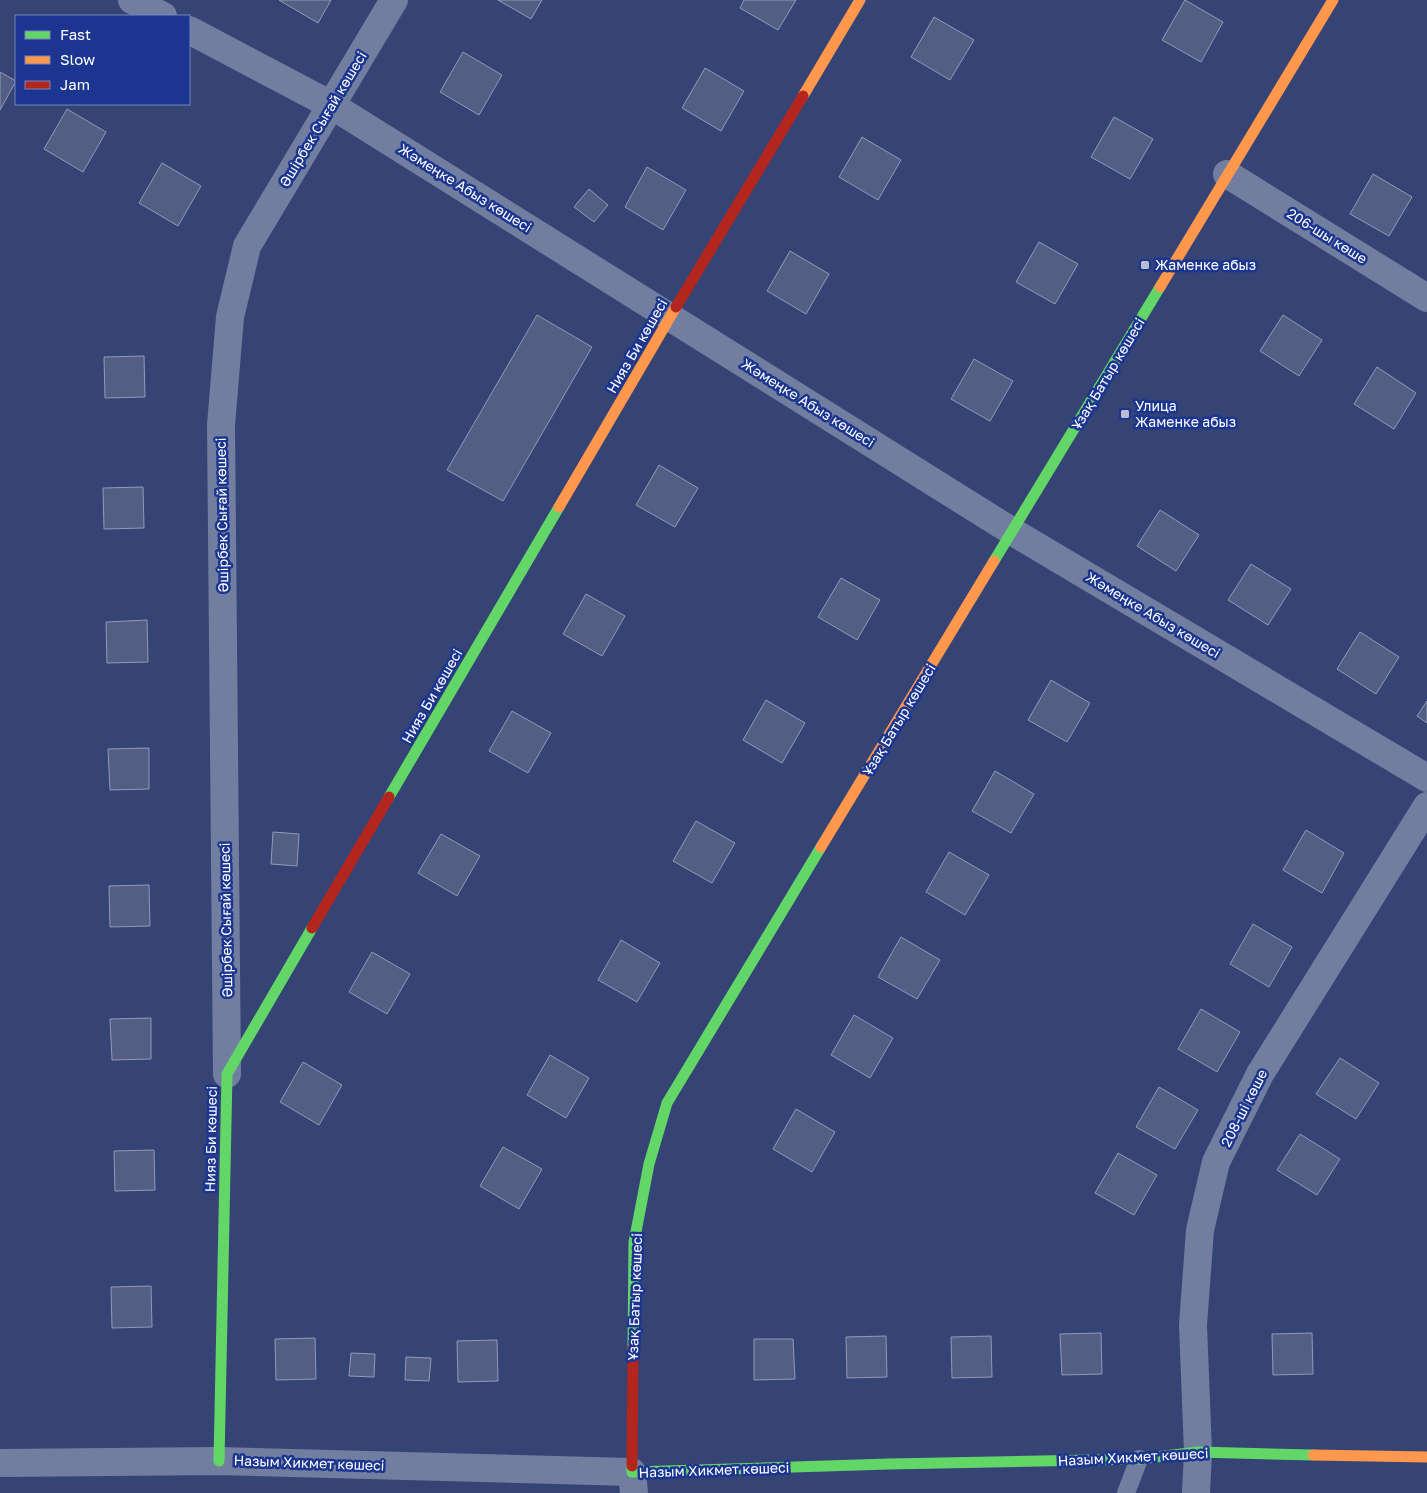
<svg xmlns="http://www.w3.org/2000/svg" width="1427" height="1493" font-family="'Golos Text',sans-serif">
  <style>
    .building { fill: #535e85; stroke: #929ab6 }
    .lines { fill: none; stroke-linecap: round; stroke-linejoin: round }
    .lane { stroke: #727ea0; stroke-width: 18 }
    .street { stroke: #727ea0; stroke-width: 28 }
    .fast { stroke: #63d668; stroke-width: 11 }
    .slow { stroke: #ff974d; stroke-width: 11 }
    .jam { stroke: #b3261e; stroke-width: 11 }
    .poi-dot { fill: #b9becf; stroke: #1b3590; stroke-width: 2 }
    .labels { text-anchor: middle; stroke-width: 5; stroke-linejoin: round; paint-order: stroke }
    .street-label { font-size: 14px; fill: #fff; stroke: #1b3590 }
    .poi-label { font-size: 14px; fill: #fff; stroke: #1b3590; text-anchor: start }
  </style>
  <rect width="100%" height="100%" fill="#364475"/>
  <g class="building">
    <polygon points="279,0 331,0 318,23"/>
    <polygon points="498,0 542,0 531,19"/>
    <polygon points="744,0 796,0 778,30 740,8"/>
    <polygon points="1185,0 1223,22 1201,62 1162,40"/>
    <polygon points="934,17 974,40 950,80 911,57"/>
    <polygon points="463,52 502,75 479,115 440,92"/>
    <polygon points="705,68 744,91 721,131 682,108"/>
    <polygon points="0,72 16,81 0,110"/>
    <polygon points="67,109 106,132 83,172 44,149"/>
    <polygon points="1114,117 1153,139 1130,179 1091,157"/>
    <polygon points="862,137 901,160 878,200 839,177"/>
    <polygon points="162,163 201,186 178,226 139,203"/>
    <polygon points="647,167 686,190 663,230 625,207"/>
    <polygon points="1373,174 1412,197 1389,236 1350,214"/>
    <polygon points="589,189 608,205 594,222 574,207"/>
    <polygon points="1039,242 1078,264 1055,304 1016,282"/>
    <polygon points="790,251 829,274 806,314 767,291"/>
    <polygon points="537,315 592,347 503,501 447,470"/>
    <polygon points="1283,315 1322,340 1299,376 1260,351"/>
    <polygon points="144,356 145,397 105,398 104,357"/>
    <polygon points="974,359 1013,381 990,421 951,399"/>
    <polygon points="1377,367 1416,393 1394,429 1354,404"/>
    <polygon points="659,465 698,488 675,527 636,505"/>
    <polygon points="143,487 144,528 104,529 103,488"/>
    <polygon points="1160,510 1199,535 1176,571 1137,546"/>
    <polygon points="1251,564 1291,589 1268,625 1228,600"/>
    <polygon points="841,578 880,600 857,640 818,617"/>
    <polygon points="586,594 625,616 602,656 563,634"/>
    <polygon points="147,620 148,662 107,663 106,622"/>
    <polygon points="1360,632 1399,657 1376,694 1337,669"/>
    <polygon points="1051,680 1090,703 1067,742 1028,720"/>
    <polygon points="766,700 805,723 782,763 743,740"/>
    <polygon points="1427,701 1427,723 1417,716"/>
    <polygon points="512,711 551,733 528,773 489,751"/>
    <polygon points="149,748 149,789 110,790 108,749"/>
    <polygon points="995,771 1034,794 1011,833 972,811"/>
    <polygon points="696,821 735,843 712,883 673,861"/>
    <polygon points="1306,830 1344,853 1322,893 1283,870"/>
    <polygon points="273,832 299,834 297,866 271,864"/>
    <polygon points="441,834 480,856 457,896 418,873"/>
    <polygon points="949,852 989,875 965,915 926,892"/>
    <polygon points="149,885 150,926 110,927 109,886"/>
    <polygon points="1253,924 1292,947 1269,987 1230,964"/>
    <polygon points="901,937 940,960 917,999 878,977"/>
    <polygon points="621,940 660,963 637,1002 598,980"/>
    <polygon points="372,952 410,974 387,1014 349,992"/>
    <polygon points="1201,1009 1240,1032 1217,1072 1178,1049"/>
    <polygon points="854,1015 893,1038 870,1078 831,1055"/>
    <polygon points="151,1018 151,1059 112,1060 110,1019"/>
    <polygon points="550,1055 589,1078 566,1118 527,1095"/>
    <polygon points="1340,1058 1379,1083 1356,1119 1316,1094"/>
    <polygon points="303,1062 342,1085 319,1125 280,1102"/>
    <polygon points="1159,1087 1198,1110 1175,1149 1136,1127"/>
    <polygon points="796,1109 835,1132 812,1172 773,1149"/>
    <polygon points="1300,1134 1340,1159 1317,1195 1277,1170"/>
    <polygon points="503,1147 542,1169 519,1209 480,1186"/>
    <polygon points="154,1150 155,1190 115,1191 114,1151"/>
    <polygon points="1118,1153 1157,1175 1134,1215 1095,1193"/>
    <polygon points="151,1286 152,1327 112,1328 111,1287"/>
    <polygon points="1101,1333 1102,1374 1062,1375 1060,1334"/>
    <polygon points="1312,1333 1313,1374 1273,1375 1272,1334"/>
    <polygon points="886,1336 887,1377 847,1378 846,1337"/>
    <polygon points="991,1336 992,1377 952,1378 951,1337"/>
    <polygon points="315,1338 316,1379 276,1380 275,1339"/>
    <polygon points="754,1339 793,1339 795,1379 754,1380"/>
    <polygon points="497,1340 498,1381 458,1382 457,1341"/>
    <polygon points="351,1353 375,1354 374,1377 349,1376"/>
    <polygon points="406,1357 431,1358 429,1381 405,1380"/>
  </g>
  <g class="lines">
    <polyline class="lane" points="1126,1493 1139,1459"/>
    <g class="street">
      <polyline points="132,0 163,16"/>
      <polyline points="189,30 331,105 1013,532 1427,778"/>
      <polyline points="1227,174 1427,298"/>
      <polyline points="227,1074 221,425 230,317 247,246 394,0"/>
      <polyline points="0,1463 219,1461 632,1472 634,1493"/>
      <polyline points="1196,1493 1198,1452 1193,1325 1200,1230 1216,1162 1260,1074 1427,806"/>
    </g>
    <g class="fast">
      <polyline points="994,561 1160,287"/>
      <polyline points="389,797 559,507"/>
      <polyline points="633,1348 634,1242 649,1164 667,1103 821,847"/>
      <polyline points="219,1461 227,1074 312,928"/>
      <polyline points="632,1466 632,1472 889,1464 1139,1459 1198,1452 1313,1455"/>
    </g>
    <g class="slow">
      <polyline points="803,96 860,0"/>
      <polyline points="1160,287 1333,0"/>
      <polyline points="559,507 676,307"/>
      <polyline points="821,847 994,561"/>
      <polyline points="1313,1455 1427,1457"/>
    </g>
    <g class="jam">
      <polyline points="676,307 803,96"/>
      <polyline points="312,928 389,797"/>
      <polyline points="632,1466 633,1348"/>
    </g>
  </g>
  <g class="poi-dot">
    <rect x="1140" y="260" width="10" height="10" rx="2.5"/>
    <rect x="1120" y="409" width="10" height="10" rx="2.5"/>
  </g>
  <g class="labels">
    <g class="street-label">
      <text transform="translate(323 119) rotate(-59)" y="5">Әшірбек Сығай көшесі</text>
      <text transform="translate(465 188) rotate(32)" y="5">Жәмеңке Абыз көшесі</text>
      <text transform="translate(1327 236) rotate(32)" y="5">206-шы көше</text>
      <text transform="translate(637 346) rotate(-60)" y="5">Нияз Би көшесі</text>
      <text transform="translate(1108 374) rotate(-59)" y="5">Ұзақ Батыр көшесі</text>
      <text transform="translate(808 403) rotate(32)" y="5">Жәмеңке Абыз көшесі</text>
      <text transform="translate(222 515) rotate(-91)" y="5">Әшірбек Сығай көшесі</text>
      <text transform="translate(1153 615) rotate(31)" y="5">Жәмеңке Абыз көшесі</text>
      <text transform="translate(432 696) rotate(-60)" y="5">Нияз Би көшесі</text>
      <text transform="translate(899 720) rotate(-59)" y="5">Ұзақ Батыр көшесі</text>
      <text transform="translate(226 920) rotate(-91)" y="5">Әшірбек Сығай көшесі</text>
      <text transform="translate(1244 1108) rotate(-63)" y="5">208-ші көше</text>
      <text transform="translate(211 1139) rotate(-89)" y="5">Нияз Би көшесі</text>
      <text transform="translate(635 1297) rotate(-88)" y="5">Ұзақ Батыр көшесі</text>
      <text transform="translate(1133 1457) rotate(-3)" y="5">Назым Хикмет көшесі</text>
      <text transform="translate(309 1463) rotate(2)" y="5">Назым Хикмет көшесі</text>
      <text transform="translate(714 1470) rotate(-2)" y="5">Назым Хикмет көшесі</text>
    </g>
    <g class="poi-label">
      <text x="1155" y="270">Жаменке абыз</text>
      <text x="1135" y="411">Улица<tspan x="1135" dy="16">Жаменке абыз</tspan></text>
    </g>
  </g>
  <rect x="15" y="15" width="175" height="90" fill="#1b3590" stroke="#7686bc"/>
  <rect x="25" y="31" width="25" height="8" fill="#63d668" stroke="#7686bc"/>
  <text x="60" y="40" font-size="15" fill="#ffffff">Fast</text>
  <rect x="25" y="56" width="25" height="8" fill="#ff974d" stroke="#7686bc"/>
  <text x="60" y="65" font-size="15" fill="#ffffff">Slow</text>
  <rect x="25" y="81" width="25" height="8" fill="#b3261e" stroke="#7686bc"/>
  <text x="60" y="90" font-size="15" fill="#ffffff">Jam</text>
</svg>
